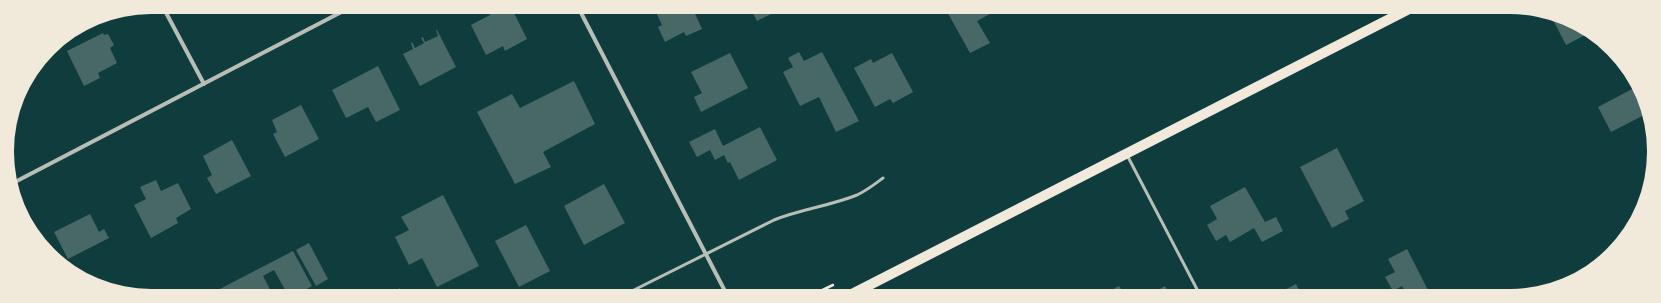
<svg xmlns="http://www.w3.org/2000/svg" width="1661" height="303" font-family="'Fira Sans Condensed',sans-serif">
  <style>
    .building { fill: #486865 }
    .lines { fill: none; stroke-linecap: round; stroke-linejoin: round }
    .path { stroke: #f1e9da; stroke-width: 2.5 }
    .service { stroke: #b8beb3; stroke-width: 3 }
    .minor { stroke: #b8beb3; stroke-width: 4 }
    .primary { stroke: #f1e9da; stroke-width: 10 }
  </style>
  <rect width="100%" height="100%" fill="#0f3d3e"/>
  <g class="building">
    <polygon points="489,7 511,7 527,39 505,51 503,46 486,55 471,25 490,15 487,9"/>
    <polygon points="659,7 692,7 702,29 686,36 684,32 665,42 658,27 662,25 655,10"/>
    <polygon points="750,8 783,8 757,21"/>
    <polygon points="945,8 1001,8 977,21 990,43 970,53"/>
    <polygon points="1551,16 1582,26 1589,33 1566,45"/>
    <polygon points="436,30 437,30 456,67 420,86 403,54 413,49 411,43 412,42 415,48 424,43 421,38 423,37 425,42 438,36"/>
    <polygon points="103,33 104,35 108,34 114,45 110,48 117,63 98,73 100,78 84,86 67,51"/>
    <polygon points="799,52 804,61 822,52 859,121 836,132 819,97 800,106 783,72 793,67 788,58"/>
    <polygon points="730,53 748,88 701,112 694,97 702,93 691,72"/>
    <polygon points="892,53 913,92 893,103 890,99 875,107 854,68 871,59 873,63"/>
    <polygon points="378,66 400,110 376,122 368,107 346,118 332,90"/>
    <polygon points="574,81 595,124 543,152 551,167 515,184 477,112 512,94 520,108"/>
    <polygon points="1636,87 1648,113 1611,132 1598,107"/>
    <polygon points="301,105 319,139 285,157 273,134 277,132 272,120"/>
    <polygon points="760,127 777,160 739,180 730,162 728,163 724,155 715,160 710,150 697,157 689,142 715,129 723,146"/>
    <polygon points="232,140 251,176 216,194 207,178 212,175 203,156"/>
    <polygon points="1337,148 1364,201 1345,211 1349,219 1332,228 1300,167"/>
    <polygon points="156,180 161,191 178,183 191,209 176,218 178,223 151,238 134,205 146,199 140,187"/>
    <polygon points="604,184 625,223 584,245 564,206"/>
    <polygon points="1245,187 1265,222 1276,217 1283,231 1262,242 1254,228 1230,242 1226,235 1216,241 1207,225 1217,219 1210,206"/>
    <polygon points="443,195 479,266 437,287 422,258 409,265 395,237 409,230 401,217"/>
    <polygon points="90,214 99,232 104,229 109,238 68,259 54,232"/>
    <polygon points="526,225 550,271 519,287 495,241"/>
    <polygon points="309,243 328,279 316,286 296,250"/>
    <polygon points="1407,249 1428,290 1419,294 1420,296 1407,296 1402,286 1393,291 1385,277 1395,272 1388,259"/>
    <polygon points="293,251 312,286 296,295 288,295 274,270 263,276 273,295 213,295 212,293"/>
    <polygon points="1296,284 1302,296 1273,296"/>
    <polygon points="1119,286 1125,295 1102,295"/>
    <polygon points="1165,286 1170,295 1148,295"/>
    <polygon points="400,288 404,295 387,295"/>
  </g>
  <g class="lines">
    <polyline class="path" points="812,295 833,285"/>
    <g class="service">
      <polyline points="1127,155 1200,295"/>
      <path d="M624 295 774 220C801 209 830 206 857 195 866 191 875 184 883 178"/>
    </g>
    <g class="minor">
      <polyline points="163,7 204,84"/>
      <polyline points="578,7 727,295"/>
      <polyline points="13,183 351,7"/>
    </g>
    <polyline class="primary" points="850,295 1411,8"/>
  </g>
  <path d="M0 0H1661V303H0ZM151 14H1510A137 137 0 0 1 1647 151V152A137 137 0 0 1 1510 289H151A137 137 0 0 1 14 152V151A137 137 0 0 1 151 14Z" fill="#f1e9da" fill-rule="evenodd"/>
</svg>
